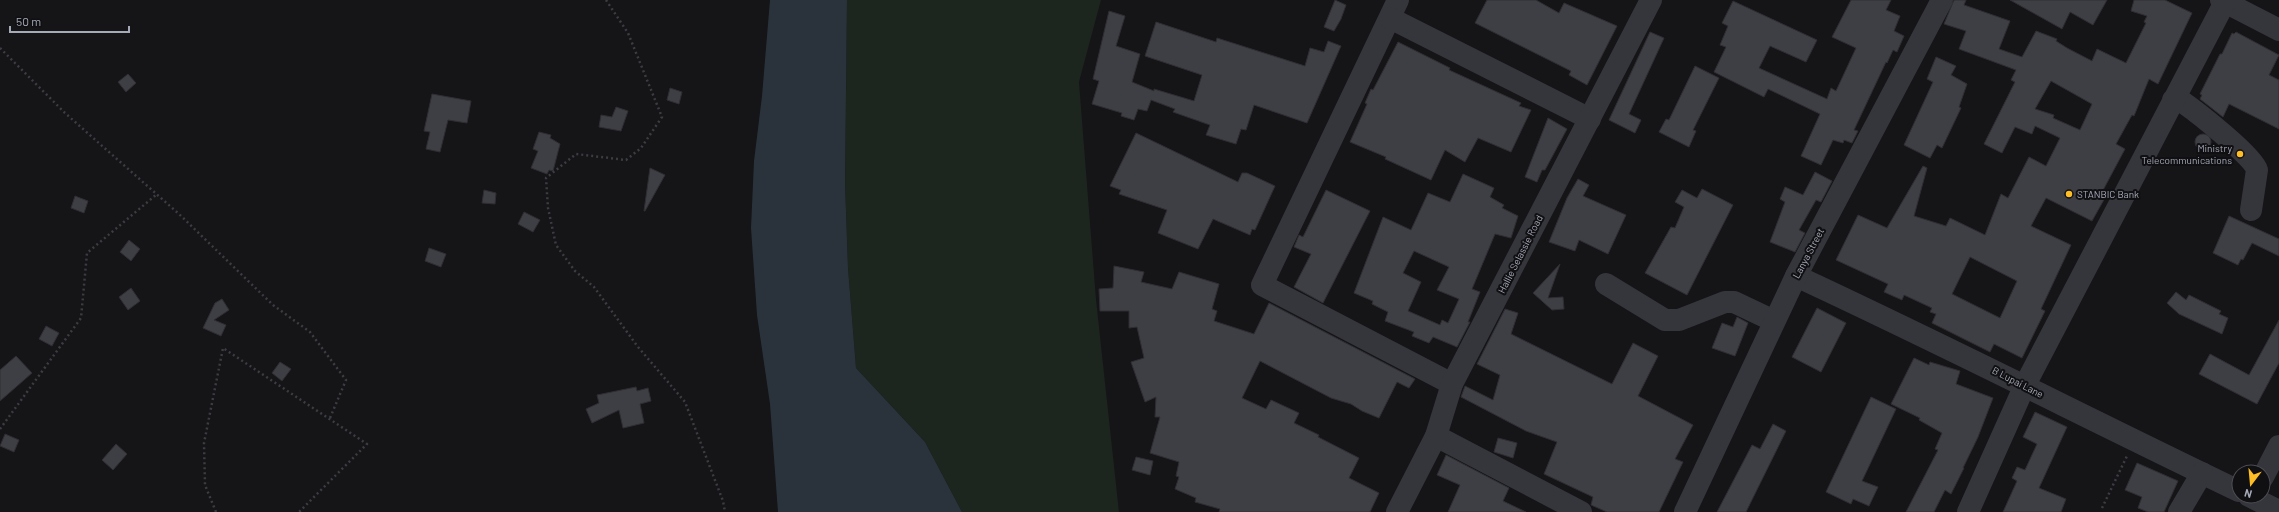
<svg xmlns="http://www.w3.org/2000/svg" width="2279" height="512" font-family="Barlow,sans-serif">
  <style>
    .green { fill: #1c251e }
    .water { fill: #2a333b }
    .building { fill: #3e3f44; stroke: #2f2e33; fill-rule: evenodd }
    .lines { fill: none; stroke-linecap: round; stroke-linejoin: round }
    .path { stroke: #3b3d43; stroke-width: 2.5; stroke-dasharray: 2 3; stroke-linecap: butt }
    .minor { stroke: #35363c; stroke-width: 22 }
    .poi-dot { fill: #febe25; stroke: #100f12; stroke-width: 1.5 }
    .labels { text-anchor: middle; stroke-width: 4; stroke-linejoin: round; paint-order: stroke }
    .poi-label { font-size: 10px; fill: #a5aab8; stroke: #100f12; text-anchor: end }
    .street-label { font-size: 10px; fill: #a5aab8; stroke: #100f12 }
  </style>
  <rect width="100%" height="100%" fill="#151417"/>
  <polygon class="green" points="847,0 1101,0 1079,82 1096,299 1119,512 962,512 925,442 856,368 848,268 845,183"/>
  <polygon class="water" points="770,0 847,0 845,183 848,268 856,368 925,442 962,512 778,512 770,404 757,315 751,228 754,161 762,96"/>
  <g class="building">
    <polygon points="1335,0 1346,5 1341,19 1334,31 1324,27"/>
    <polygon points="1487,0 1536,0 1559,13 1564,3 1617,26 1587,85 1569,75 1571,71 1475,23"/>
    <polygon points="1851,0 1891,0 1886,10 1900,16 1894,31 1904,36 1897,52 1893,50 1887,63 1886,62 1854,130 1858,131 1852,143 1844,140 1843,143 1833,140 1821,165 1801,156 1820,114 1768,89 1764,97 1714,72 1726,47 1720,45 1728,26 1722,23 1733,1 1817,40 1806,62 1770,46 1759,68 1827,99 1831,88 1836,91 1856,48 1832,37"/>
    <path d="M1954 0H1966L1964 5 2010 21 1999 49 2022 57 2036 31 2057 39 2056 41 2067 48 2092 61 2097 49 2126 63 2146 23 2144 22 2147 16 2131 11 2134 0H2165L2192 13 2158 84 2149 79 2134 116 2132 115 2116 144 2125 149 2101 194 2106 196 2092 221 2046 198 2031 226 2071 245 2041 309 2045 311 2022 358 1994 344 1990 352 1932 323 1936 314 1930 312 1932 308 1904 295 1902 300 1884 292 1888 284 1836 260 1858 215 1887 228 1923 166 1927 168 1914 216 1946 226 1950 218 1985 235 2001 194 2008 198 2029 157 2046 166 2060 138 2035 126 2032 134 2015 127 2002 153 1984 144 2015 82 2011 80 2016 70 1959 49 1966 31 1944 24ZM2051 81 2092 104 2080 130 2053 118 2054 115 2035 109ZM1970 257 2017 281 2000 318 1952 294Z"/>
    <polygon points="2010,0 2107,0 2093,25 2070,12 2062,29"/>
    <polygon points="1109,11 1125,16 1116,46 1140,54 1132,82 1154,91 1154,89 1194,101 1202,75 1145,56 1156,22 1216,42 1217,38 1305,66 1310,48 1324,52 1328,41 1341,46 1307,123 1254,105 1246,130 1241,129 1236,144 1206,135 1210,125 1173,112 1175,109 1151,100 1147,111 1138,109 1134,120 1121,116 1122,113 1092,104 1099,81 1093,79"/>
    <polygon points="1650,32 1664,38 1629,114 1641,120 1635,133 1609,120"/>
    <polygon points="2236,32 2279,55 2269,75 2279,80 2279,129 2229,104 2223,117 2200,99 2202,95 2200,94 2220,54 2222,54 2232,33 2234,34"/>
    <polygon points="1398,42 1450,68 1449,70 1521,103 1519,106 1531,110 1511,152 1478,138 1465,162 1445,150 1431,180 1385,159 1386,157 1350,142 1367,104 1365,103 1371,89 1373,90"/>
    <polygon points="1936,57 1956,66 1951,75 1967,84 1959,107 1961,108 1942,148 1937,145 1930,158 1904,145 1933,82 1927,79"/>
    <polygon points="1695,66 1719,78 1693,130 1696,131 1689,147 1659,132 1666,119 1669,120"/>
    <polygon points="128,74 136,83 126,92 118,82"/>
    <polygon points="670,88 682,92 679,104 667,100"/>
    <polygon points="432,94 471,101 467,123 448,120 440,152 426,149 430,132 424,131"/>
    <polygon points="616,107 628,111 621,131 599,127 601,115 612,117"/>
    <polygon points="1548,118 1567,129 1545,170 1542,170 1537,182 1525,177"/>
    <polygon points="539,132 551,135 550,138 560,144 553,171 549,170 547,174 531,168 538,151 533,149"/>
    <polygon points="1136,133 1238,182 1242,173 1247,173 1275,186 1255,230 1252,229 1250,235 1213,219 1198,249 1158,233 1167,210 1119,194 1121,190 1110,186"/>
    <circle cx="2203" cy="142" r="8"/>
    <polygon points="650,168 665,175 645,211 644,211"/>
    <polygon points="1815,172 1832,181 1821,202 1816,200 1799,230 1805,233 1795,252 1770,242 1785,202 1780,199 1785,187 1803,195"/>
    <path d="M1463 174 1494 188 1490 197 1504 205 1502 208 1518 216 1511 238 1495 234 1472 289 1480 292 1468 322H1470L1457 347 1433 337 1429 343 1412 336 1414 332 1385 321 1388 312 1372 304 1373 301 1354 293 1383 217 1411 230 1428 193 1450 202ZM1414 251 1449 267 1437 290 1459 299 1448 323 1442 320 1440 325 1408 311 1421 282 1403 273Z"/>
    <polygon points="1578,179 1589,185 1583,196 1626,215 1608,254 1579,240 1575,251 1549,242 1567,198"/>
    <polygon points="1702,189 1733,205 1687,295 1645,273 1671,227 1675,228 1684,207 1675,202 1682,190 1697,198"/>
    <polygon points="484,190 496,193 495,204 482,203"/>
    <polygon points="1326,190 1370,211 1323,303 1294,287 1311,254 1294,247 1299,235 1303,237"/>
    <polygon points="75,196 88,201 84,213 71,208"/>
    <polygon points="524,212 540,220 533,232 518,224"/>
    <polygon points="2229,216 2279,239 2279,256 2252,243 2243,260 2241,259 2238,265 2213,253"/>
    <polygon points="129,240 140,249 131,261 120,252"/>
    <polygon points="429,248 446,254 441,267 425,261"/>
    <polygon points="1560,264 1548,298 1563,297 1564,309 1552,310 1533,293"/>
    <polygon points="1114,266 1144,272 1141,282 1172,289 1179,272 1219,284 1212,309 1217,311 1214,321 1254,334 1269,303 1415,379 1409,388 1397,382 1379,418 1362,411 1351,404 1331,398 1260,361 1242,398 1266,409 1271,400 1299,413 1294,423 1319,435 1318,437 1359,458 1349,478 1379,493 1370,512 1219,512 1220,509 1195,502 1196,498 1175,489 1179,477 1176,476 1179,462 1150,453 1160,417 1155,417 1156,397 1145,402 1131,362 1144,358 1137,327 1129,328 1129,311 1100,311 1099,289 1113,288"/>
    <polygon points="131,288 140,301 128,310 119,297"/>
    <polygon points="2176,292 2186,300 2189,295 2221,311 2219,314 2228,318 2222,334 2179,314 2167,303"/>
    <polygon points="222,299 229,310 214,320 226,325 221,336 203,328 215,303"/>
    <polygon points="1817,308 1846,323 1821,372 1792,357"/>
    <polygon points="1505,309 1518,313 1511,334 1612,384 1633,343 1658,356 1638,396 1693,425 1675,459 1683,462 1659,512 1607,512 1591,505 1593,497 1544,474 1557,442 1526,431 1461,397 1465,386 1493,400 1500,375 1477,364"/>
    <polygon points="1737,317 1748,323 1735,356 1712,348 1722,323 1733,327"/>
    <polygon points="2279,320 2279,363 2257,404 2199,374 2210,354 2249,375"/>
    <polygon points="46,326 59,333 52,346 39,339"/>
    <polygon points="16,356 32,373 0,401 0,370"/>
    <polygon points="1914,358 1929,365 1930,362 1960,371 1956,384 1993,398 1978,437 1963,468 1964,468 1951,494 1945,490 1934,512 1906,512 1938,450 1935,449 1942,433 1919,420 1920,418 1891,404"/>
    <polygon points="280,362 291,369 282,381 272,373"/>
    <polygon points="636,387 637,391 648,388 651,401 640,404 644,423 623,428 619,410 592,423 586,409 599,403 597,395"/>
    <polygon points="1871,397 1896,409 1862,481 1878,487 1869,506 1853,499 1851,504 1826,492"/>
    <polygon points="2035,412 2067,427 2039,488 2066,499 2061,512 2003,512 2017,481 2012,478 2017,467 2025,470 2037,444 2023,437"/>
    <polygon points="1773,424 1786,431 1746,512 1717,512 1752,445 1760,449"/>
    <polygon points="5,434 19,440 14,452 0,446"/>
    <polygon points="1498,438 1517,443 1513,458 1494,452"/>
    <polygon points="116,444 127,454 113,470 102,460"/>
    <polygon points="1446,455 1509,488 1503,501 1526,512 1448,512 1460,485 1437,475"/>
    <polygon points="1136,457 1153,461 1150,475 1132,470"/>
    <polygon points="2137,463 2178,481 2164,512 2148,512 2138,508 2142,497 2125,490"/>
  </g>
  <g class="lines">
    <g class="path">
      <polyline points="606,0 628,33 662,117 641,148 626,160 576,154 546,178 548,208 556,245 575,271 594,287 638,347 685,402 723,501 725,512"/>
      <polyline points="0,48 65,113 179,214 273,305 310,332 346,380 330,418"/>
      <polyline points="0,429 81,318 87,253 157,194"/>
      <polyline points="2102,508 2127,456"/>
      <polyline points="216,512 205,485 204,443 223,348 367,444 299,512"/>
    </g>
    <g class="minor">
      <polyline points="1398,0 1262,285 1452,384"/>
      <polyline points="2221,0 2279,30"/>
      <polyline points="1390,18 1590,119"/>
      <path d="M2173 100C2176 101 2181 101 2184 103 2198 113 2254 157 2257 170L2251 210"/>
      <path d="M1796 276C1945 345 2091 420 2239 491"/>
      <polyline points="1606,284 1665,320 1679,320 1725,302 1734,302 1774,321"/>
      <polyline points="1436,436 1581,512"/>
      <polyline points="2263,477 2279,446"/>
      <polyline points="2249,496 2279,511"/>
      <polyline points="1397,512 1436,436 1452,384 1651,0"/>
      <polyline points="1685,512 1796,276 1942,0"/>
      <polyline points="1968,512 2025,385 2226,0"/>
      <polyline points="2179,512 2202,473"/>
    </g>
  </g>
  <g class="poi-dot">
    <circle cx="2240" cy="154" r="4"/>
    <circle cx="2069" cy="194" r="4"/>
  </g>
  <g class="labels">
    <g class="poi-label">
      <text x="2232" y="152">Ministry<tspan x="2232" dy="12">Telecommunications</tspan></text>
      <text x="2077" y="198" text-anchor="start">STANBIC Bank</text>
    </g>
    <g class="street-label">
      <text transform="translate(1808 253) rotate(-62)" y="4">Lanya Street</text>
      <text transform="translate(1520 254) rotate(-63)" y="4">Hallie Selassie Road</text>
      <text transform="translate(2018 382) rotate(27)" y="4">B Lupai Lane</text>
    </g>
  </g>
  <g transform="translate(2251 484) rotate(196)"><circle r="19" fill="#100f12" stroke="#4c4d54"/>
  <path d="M0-3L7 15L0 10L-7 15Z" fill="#febe25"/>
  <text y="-6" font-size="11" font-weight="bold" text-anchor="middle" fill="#a5aab8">N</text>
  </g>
  <path d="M10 26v6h119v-6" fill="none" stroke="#a5aab8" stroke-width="2"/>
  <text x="16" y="26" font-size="12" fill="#a5aab8" stroke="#100f12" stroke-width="3" paint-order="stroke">50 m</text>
</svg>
